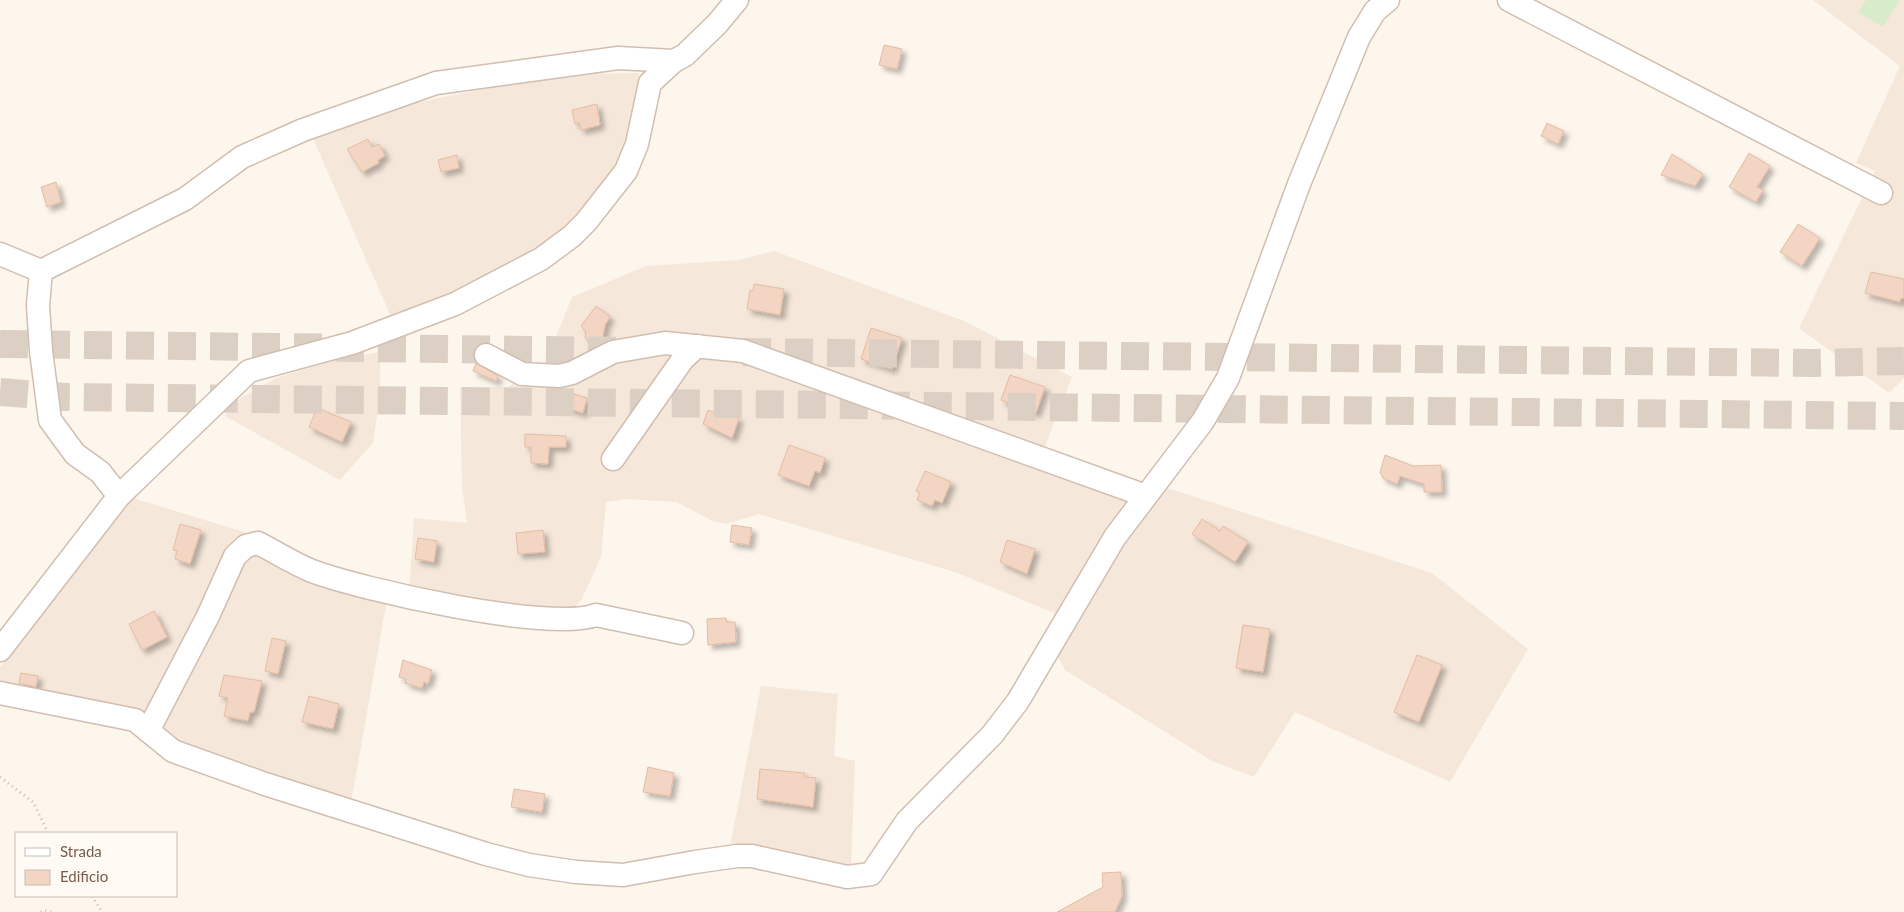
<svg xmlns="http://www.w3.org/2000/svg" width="1904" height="912" font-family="Lato,sans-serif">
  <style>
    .residential { fill: #f5e8da }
    .green { fill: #d8ecc9 }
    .building { fill: #f3d5c3; stroke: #e6bba3; filter: url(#shadow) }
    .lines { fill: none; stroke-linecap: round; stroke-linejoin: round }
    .highway-tunnel { stroke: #dcd0c4; stroke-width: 28; stroke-dasharray: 28 14; stroke-linecap: butt }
    .minor-casing { stroke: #d1beb0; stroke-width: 25 }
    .path { stroke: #d9b8a5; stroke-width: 3; stroke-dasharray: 1 4; stroke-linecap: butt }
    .minor { stroke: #fff; stroke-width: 22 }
  </style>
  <defs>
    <filter id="shadow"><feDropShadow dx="4.5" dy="4.5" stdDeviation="2.5" flood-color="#0004"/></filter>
  </defs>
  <rect width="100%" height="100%" fill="#fdf6ec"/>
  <g class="residential">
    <polygon points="1813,0 1904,0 1904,378 1889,393 1799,328 1875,171 1856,163 1900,66"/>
    <polygon points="639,73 642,98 623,164 568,233 396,328 311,134 419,102 557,74"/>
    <polygon points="774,251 964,321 1072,377 1039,461 1129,498 1059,615 955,572 759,514 726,524 713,521 676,502 626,499 606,502 601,557 582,599 572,611 508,605 409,592 414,518 467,523 462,487 460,387 508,387 546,362 572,297 646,266 739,260"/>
    <polygon points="380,352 380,396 373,443 340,480 225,416 232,403 276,378 339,359"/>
    <polygon points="1158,485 1432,573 1528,649 1450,782 1295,712 1254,777 1212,761 1065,670 1057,655"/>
    <polygon points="123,495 254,535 333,570 389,588 351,803 0,681 0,668"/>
    <polygon points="761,686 838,694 834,756 855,761 851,866 730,847"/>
  </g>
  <polygon class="green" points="1866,0 1900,0 1883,27 1858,12"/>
  <g class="building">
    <polygon points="884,45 902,49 897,69 879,65"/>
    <polygon points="597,104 600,125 581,130 579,122 575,124 572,110"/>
    <polygon points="1547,123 1564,131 1558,144 1541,136"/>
    <polygon points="368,139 372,147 379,144 385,156 378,160 379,163 362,172 347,149"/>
    <polygon points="1749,153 1770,166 1757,187 1763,190 1756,202 1729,187"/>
    <polygon points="1672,154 1703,174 1695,186 1661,175"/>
    <polygon points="457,155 459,168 441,172 438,160"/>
    <polygon points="56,182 61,202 47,207 41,187"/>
    <polygon points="1798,224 1820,238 1802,266 1780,252"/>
    <polygon points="1871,272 1904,279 1904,298 1901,298 1900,302 1865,293"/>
    <polygon points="754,284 784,289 780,315 747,309 750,290 753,291"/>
    <polygon points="596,306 610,317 605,325 602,342 591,346 585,337 586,332 581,326"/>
    <polygon points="871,328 902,338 892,369 861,359"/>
    <polygon points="476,363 498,376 496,381 473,371"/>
    <polygon points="1010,375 1045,387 1036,413 1001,400"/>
    <polygon points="567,392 587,398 583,413 563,407"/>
    <polygon points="317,408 351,422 342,442 309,427"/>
    <polygon points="708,410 722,416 724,412 739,418 732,438 703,424"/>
    <polygon points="525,434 566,436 566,447 549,447 548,464 531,463 531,447 525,447"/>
    <polygon points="789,445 825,458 820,473 815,471 809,486 778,475"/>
    <polygon points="1385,455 1413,466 1441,465 1442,492 1424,492 1424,484 1400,476 1397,484 1383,478 1380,472"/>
    <polygon points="925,471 951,482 942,503 935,500 932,506 917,500 920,493 916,491"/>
    <polygon points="1202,519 1220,531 1223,526 1248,542 1235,562 1192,534"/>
    <polygon points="180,524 201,530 190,564 175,559 177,551 173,550"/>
    <polygon points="732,525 752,528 749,545 730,542"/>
    <polygon points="543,530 545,552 518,554 516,533"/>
    <polygon points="418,538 437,541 434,562 415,559"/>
    <polygon points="1007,540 1035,549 1027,574 1000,562"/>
    <polygon points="154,611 167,637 142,650 129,624"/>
    <polygon points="726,618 727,622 735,622 736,642 708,645 707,619"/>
    <polygon points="1243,625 1270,629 1263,672 1236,668"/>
    <polygon points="272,638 286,641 278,674 265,671"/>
    <polygon points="1417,655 1442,665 1419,722 1394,712"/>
    <polygon points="403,660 432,670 428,684 424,682 422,688 405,683 406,679 399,677"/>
    <polygon points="21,673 38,676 36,687 19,683"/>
    <polygon points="224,675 262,681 254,712 250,712 248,721 224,716 228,698 219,696"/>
    <polygon points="309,696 339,704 333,729 302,722"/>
    <polygon points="648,767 674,773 670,796 643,792"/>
    <polygon points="760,769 805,773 804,777 816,778 813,807 757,799"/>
    <polygon points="514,789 545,794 542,812 511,807"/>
    <polygon points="1121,872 1122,896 1115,912 1057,912 1103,887 1102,873"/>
  </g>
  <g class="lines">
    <g class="highway-tunnel">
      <polyline points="0,344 628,351"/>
      <polyline points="743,352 1813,363 1904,361"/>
      <polyline points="0,392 66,397 1904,416"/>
    </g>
    <g class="minor-casing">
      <g id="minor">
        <polyline points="1509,0 1881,193"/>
        <polyline points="0,254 41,271"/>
        <polyline points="486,355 522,374 559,376 572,373 613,352 665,343 743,351 1146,496"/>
        <polyline points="613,459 683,359 697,346"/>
        <polyline points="119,496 100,472 75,454 50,420 41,351 38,305 41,271 185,199 242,157 303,130 436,83 618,58 674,61 685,55 717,24 737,0"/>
        <polyline points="0,650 119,496 249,371 352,343 455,304 541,259 572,236 586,222 626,171 637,144 650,83 674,61"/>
        <polyline points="0,693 135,720 173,751 265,784 486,854 529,865 576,872 623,875 695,862 737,856 752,856 847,877 871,874 907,821 992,735 1018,701 1115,537 1203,421 1228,378 1299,184 1359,37 1375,11 1388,0"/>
        <path d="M148 731 208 616 235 556 246 546 258 543C276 552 294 564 312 571 363 590 549 632 596 615L682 633"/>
      </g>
    </g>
    <g class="path">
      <polyline points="0,777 33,802 48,833"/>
      <polyline points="92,896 102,912"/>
      <polyline points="41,912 44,910 51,912"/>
    </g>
    <use href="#minor" class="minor"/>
  </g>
  <rect x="15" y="832" width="162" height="65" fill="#fffaf3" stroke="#cabbb1"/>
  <rect x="25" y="848" width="25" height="8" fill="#ffffff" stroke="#cabbb1"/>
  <text x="60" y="857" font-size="15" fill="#7a5c4d">Strada</text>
  <rect x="25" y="870" width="25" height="15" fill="#f3d5c3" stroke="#cabbb1"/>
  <text x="60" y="882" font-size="15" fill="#7a5c4d">Edificio</text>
</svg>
